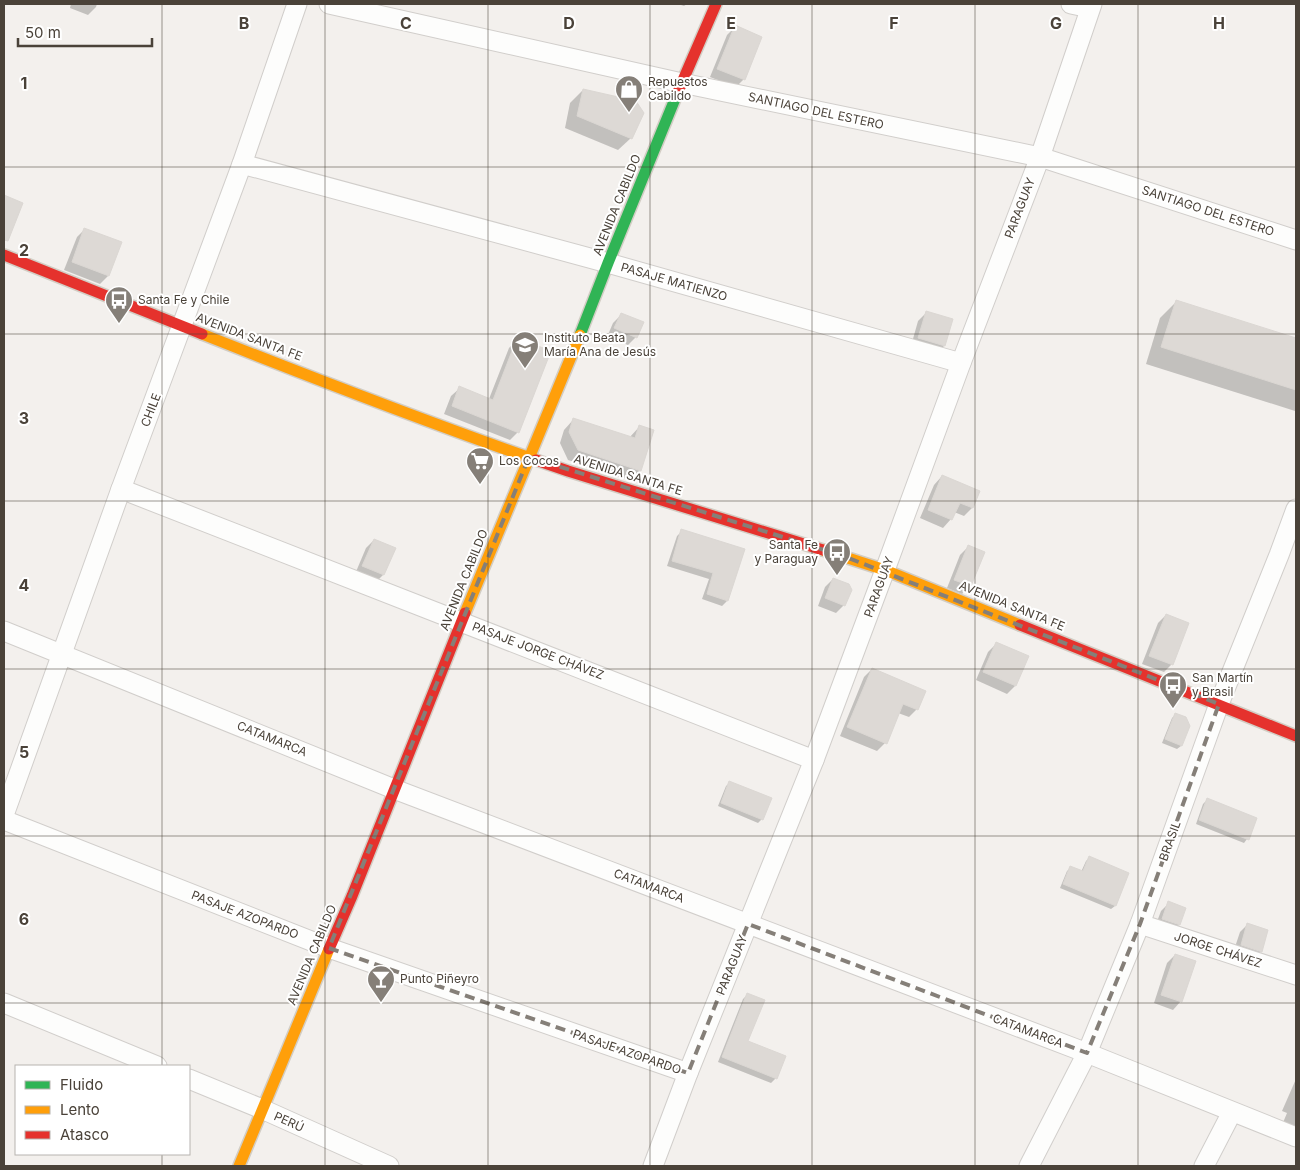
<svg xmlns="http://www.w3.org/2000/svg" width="1300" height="1170" font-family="Inter,sans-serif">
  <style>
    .shadow { fill: #0003 }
    .building { fill: #ddd9d5; stroke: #dbd7d3 }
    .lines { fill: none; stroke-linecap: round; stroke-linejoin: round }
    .street-casing { stroke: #d1cecb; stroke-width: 21 }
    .fast-casing { stroke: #d2cdc4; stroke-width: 14 }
    .slow-casing { stroke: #d2cdc4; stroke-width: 14 }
    .jam-casing { stroke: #d2cdc4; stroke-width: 14 }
    .street { stroke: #fdfdfc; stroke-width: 19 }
    .fast { stroke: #30b455; stroke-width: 11 }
    .slow { stroke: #ff9f0a; stroke-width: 11 }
    .jam { stroke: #e5322d; stroke-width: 11 }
    .marked { fill: none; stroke: #857f78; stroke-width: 4; stroke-dasharray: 10 6; stroke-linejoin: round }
    .grid { fill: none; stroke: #4a4239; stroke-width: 1; stroke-opacity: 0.55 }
    .labels { text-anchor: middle; stroke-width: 4; stroke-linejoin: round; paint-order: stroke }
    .poi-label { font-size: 12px; fill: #4a4239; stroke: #fff; text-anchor: start }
    .street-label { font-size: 12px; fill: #4a4239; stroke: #fff }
    .grid-label { font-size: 16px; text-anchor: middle; font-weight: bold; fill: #4a4239; stroke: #fff; stroke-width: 4; stroke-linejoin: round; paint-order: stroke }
  </style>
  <rect width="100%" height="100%" fill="#f3f0ed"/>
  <g class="shadow">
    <polygon points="71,4 97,4 96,7 88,15 70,8"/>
    <polygon points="678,4 687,4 684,6"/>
    <polygon points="735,27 744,79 736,87 710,77 727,35"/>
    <polygon points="583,90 631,138 618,150 565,128 570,103"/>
    <polygon points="85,229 108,276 100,284 64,270 77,237"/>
    <polygon points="1176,302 1296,339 1296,410 1295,411 1146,364 1160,318"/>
    <polygon points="926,313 951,320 944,346 936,354 911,346 918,321"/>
    <polygon points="621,315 636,337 628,345 607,337 613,323"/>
    <polygon points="517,339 518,432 510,440 444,414 451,396 460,388 489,399 509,348"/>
    <polygon points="573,420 629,438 640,426 653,431 640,471 630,480 568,460 560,443 564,430"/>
    <polygon points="942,476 978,491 972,508 964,516 954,512 951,519 943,528 920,518 934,485"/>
    <polygon points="682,531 744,550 727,601 722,606 702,599 709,579 667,566 677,536"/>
    <polygon points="374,540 395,549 383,575 375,583 355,574 366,548"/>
    <polygon points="968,547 983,553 970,586 962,594 947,588 960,555"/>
    <polygon points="833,579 844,605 836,613 818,606 825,587"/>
    <polygon points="1166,615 1172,664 1164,672 1142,664 1158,623"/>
    <polygon points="996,644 1015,686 1007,694 976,680 988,652"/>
    <polygon points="872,669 917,709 909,717 898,713 885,743 877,751 840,736 864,677"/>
    <polygon points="1176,714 1189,726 1181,746 1177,749 1162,743 1172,718"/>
    <polygon points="730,783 762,819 758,823 718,806 726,786"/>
    <polygon points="1207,800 1247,839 1244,843 1196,824 1203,804"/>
    <polygon points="1089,858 1128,874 1115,906 1111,909 1060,888 1067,871 1071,868 1081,872 1086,861"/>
    <polygon points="1169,903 1179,925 1171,933 1155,927 1161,911"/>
    <polygon points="1248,924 1261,951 1252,959 1233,953 1240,932"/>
    <polygon points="1175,955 1181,1001 1173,1010 1154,1003 1167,963"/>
    <polygon points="748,994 746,1042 776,1078 771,1083 718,1062 743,999"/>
    <polygon points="1296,1079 1296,1127 1293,1130 1282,1125 1287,1113 1282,1111"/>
  </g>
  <g class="building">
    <polygon points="735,25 762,37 745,80 717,69"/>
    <polygon points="583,89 636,101 644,113 632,139 577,116"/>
    <polygon points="4,195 23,203 8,241 4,240"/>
    <polygon points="84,228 122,242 109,276 72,262"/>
    <polygon points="1176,300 1296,338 1296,390 1161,347"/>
    <polygon points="926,311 953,319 945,346 918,338"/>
    <polygon points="621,313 644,322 637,338 614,328"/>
    <polygon points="517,338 551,351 519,433 452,406 459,386 493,400"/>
    <polygon points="573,418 635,438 639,425 654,430 641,471 578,450 569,432"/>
    <polygon points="942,475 980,491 973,508 960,503 952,520 928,510"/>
    <polygon points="681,529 745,549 728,601 707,594 713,573 672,561"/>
    <polygon points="374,539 396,548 384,575 362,566"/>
    <polygon points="968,545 985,552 971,586 954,580"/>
    <polygon points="833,578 849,584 852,590 845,606 825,598"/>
    <polygon points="1166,614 1189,623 1173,665 1149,656"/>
    <polygon points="996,642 1029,656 1016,686 983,672"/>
    <polygon points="872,668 926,691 918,710 903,704 887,744 847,727"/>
    <polygon points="1175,713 1186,717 1190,726 1182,746 1165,739"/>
    <polygon points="729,781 772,798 763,820 721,803"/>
    <polygon points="1207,798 1257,818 1249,840 1199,820"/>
    <polygon points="1089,856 1129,873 1116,906 1063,884 1070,866 1083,871"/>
    <polygon points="1168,901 1186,908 1180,925 1162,919"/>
    <polygon points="1247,923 1268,930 1262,952 1241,945"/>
    <polygon points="1175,954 1196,961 1182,1002 1161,995"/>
    <polygon points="747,993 765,1000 748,1041 786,1056 777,1079 722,1057"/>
  </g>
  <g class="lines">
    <g class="street-casing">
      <g id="street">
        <polyline points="329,4 682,83 1040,157 1296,240"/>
        <polyline points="1071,4 1090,8"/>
        <polyline points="242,164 608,263 961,363"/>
        <polyline points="121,489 814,760"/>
        <polyline points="4,631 394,789 1087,1053 1296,1137"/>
        <polyline points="4,815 121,489 242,164 297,4"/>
        <polyline points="4,820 329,948 688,1073"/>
        <polyline points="1140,924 1296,975"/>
        <polyline points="4,1003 157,1066"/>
        <polyline points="189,1079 262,1109 389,1166"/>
        <polyline points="653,1166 688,1073 814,760 885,570 961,363 1040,157 1092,4"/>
        <polyline points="1029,1166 1087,1053 1140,924 1219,704 1279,555 1296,509"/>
        <polyline points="1204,1166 1232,1112"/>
      </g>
    </g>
    <g class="fast-casing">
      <polyline id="fast" points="580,335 608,263 677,94"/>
    </g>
    <g class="slow-casing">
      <g id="slow">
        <path d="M202 334C313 378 424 421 536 460"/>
        <polyline points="823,550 885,570 1020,625"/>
        <polyline points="465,613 580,335"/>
        <polyline points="239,1166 329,949"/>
      </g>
    </g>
    <g class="jam-casing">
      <g id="jam">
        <polyline points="677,94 716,4"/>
        <polyline points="4,255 202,334"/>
        <polyline points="536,460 568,471 823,550"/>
        <polyline points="1020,625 1296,736"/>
        <polyline points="329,949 352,896 465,613"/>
      </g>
    </g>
    <use href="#street" class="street"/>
    <use href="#fast" class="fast"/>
    <use href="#slow" class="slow"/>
    <use href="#jam" class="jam"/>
  </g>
  <path class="marked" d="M529 457 846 557 1219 704 1140 924 1087 1053 748 924 688 1073 329 948Z"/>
  <path class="grid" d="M162 4V1066M325 4V1166M488 4V1166M650 4V1166M812 4V1166M975 4V1166M1138 4V1166M4 167H1296M4 334H1296M4 501H1296M4 669H1296M4 836H1296M4 1003H1296M162 1154V1166"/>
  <defs>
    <g id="shop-pin" transform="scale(1.4375)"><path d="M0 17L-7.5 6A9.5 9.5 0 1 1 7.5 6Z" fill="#857f78" stroke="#fff"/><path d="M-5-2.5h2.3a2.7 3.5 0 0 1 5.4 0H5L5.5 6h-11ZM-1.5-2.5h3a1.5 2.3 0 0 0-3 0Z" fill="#fff"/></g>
    <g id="bus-pin" transform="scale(1.4375)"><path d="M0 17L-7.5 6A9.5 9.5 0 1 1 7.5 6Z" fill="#857f78" stroke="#fff"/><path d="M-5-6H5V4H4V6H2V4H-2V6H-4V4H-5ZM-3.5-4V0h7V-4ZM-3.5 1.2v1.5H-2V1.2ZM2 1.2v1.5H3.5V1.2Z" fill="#fff"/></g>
    <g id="school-pin" transform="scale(1.4375)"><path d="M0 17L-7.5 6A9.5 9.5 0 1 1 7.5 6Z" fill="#857f78" stroke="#fff"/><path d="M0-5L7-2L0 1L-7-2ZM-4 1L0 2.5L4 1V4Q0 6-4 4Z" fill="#fff"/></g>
    <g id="supermarket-pin" transform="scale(1.4375)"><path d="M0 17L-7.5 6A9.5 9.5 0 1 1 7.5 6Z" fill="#857f78" stroke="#fff"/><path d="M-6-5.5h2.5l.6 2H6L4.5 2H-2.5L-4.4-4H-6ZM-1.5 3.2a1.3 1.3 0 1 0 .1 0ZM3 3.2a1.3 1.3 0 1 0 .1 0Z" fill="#fff"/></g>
    <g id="bar-pin" transform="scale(1.4375)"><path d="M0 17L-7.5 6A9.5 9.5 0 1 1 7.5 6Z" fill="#857f78" stroke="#fff"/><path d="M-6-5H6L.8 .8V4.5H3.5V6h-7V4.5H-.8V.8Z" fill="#fff"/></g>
  </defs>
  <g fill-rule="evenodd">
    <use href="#shop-pin" x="629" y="89"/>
    <use href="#bus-pin" x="119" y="300"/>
    <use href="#school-pin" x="525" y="345"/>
    <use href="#supermarket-pin" x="480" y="461"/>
    <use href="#bus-pin" x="837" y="552"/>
    <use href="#bus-pin" x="1173" y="685"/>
    <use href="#bar-pin" x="381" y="979"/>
  </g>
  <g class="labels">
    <g class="poi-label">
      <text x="648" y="86">Repuestos<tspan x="648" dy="14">Cabildo</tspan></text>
      <text x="138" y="304">Santa Fe y Chile</text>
      <text x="544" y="342">Instituto Beata<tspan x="544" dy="14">María Ana de Jesús</tspan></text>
      <text x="499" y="465">Los Cocos</text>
      <text x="818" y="549" text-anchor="end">Santa Fe<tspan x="818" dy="14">y Paraguay</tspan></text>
      <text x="1192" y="682">San Martín<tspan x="1192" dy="14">y Brasil</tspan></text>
      <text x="400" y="983">Punto Piñeyro</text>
    </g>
    <g class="street-label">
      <text transform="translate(816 111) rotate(12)" y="4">SANTIAGO DEL ESTERO</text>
      <text transform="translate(617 205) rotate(-68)" y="4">AVENIDA CABILDO</text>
      <text transform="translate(1020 208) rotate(-69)" y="4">PARAGUAY</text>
      <text transform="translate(1208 211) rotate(18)" y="4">SANTIAGO DEL ESTERO</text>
      <text transform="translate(674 282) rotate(16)" y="4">PASAJE MATIENZO</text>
      <text transform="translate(249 337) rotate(21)" y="4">AVENIDA SANTA FE</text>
      <text transform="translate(151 410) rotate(-69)" y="4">CHILE</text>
      <text transform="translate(628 475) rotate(17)" y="4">AVENIDA SANTA FE</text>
      <text transform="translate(464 580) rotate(-68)" y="4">AVENIDA CABILDO</text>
      <text transform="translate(879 587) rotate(-70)" y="4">PARAGUAY</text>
      <text transform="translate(1012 606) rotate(22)" y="4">AVENIDA SANTA FE</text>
      <text transform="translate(538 651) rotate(21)" y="4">PASAJE JORGE CHÁVEZ</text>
      <text transform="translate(272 739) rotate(22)" y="4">CATAMARCA</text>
      <text transform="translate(1170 841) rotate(-70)" y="4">BRASIL</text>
      <text transform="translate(649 886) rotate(21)" y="4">CATAMARCA</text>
      <text transform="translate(245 915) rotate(21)" y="4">PASAJE AZOPARDO</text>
      <text transform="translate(1218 950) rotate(18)" y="4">JORGE CHÁVEZ</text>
      <text transform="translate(312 955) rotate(-67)" y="4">AVENIDA CABILDO</text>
      <text transform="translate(732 965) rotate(-68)" y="4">PARAGUAY</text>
      <text transform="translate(1028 1031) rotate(21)" y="4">CATAMARCA</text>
      <text transform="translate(627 1052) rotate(19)" y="4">PASAJE AZOPARDO</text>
      <text transform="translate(289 1122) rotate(24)" y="4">PERÚ</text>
    </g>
  </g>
  <g class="grid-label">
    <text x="244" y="29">B</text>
    <text x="406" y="29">C</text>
    <text x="569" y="29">D</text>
    <text x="731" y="29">E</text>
    <text x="894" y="29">F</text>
    <text x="1056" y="29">G</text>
    <text x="1219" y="29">H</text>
    <text x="24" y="89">1</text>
    <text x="24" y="256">2</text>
    <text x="24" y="424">3</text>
    <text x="24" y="591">4</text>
    <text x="24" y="758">5</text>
    <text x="24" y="925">6</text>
  </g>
  <rect width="1300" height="1170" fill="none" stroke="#4a4239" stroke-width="10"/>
  <rect x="15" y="1065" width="175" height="90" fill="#ffffff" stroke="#b7b3b0"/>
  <rect x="25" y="1081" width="25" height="8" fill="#30b455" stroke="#b7b3b0"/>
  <text x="60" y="1090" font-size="15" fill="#4a4239">Fluido</text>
  <rect x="25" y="1106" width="25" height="8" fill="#ff9f0a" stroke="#b7b3b0"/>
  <text x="60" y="1115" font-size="15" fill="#4a4239">Lento</text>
  <rect x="25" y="1131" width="25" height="8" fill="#e5322d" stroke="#b7b3b0"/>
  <text x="60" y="1140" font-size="15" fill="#4a4239">Atasco</text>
  <path d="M18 38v8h134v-8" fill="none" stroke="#4a4239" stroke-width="2.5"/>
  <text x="25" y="38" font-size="15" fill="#4a4239" stroke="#ffffff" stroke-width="4" paint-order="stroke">50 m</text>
</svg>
